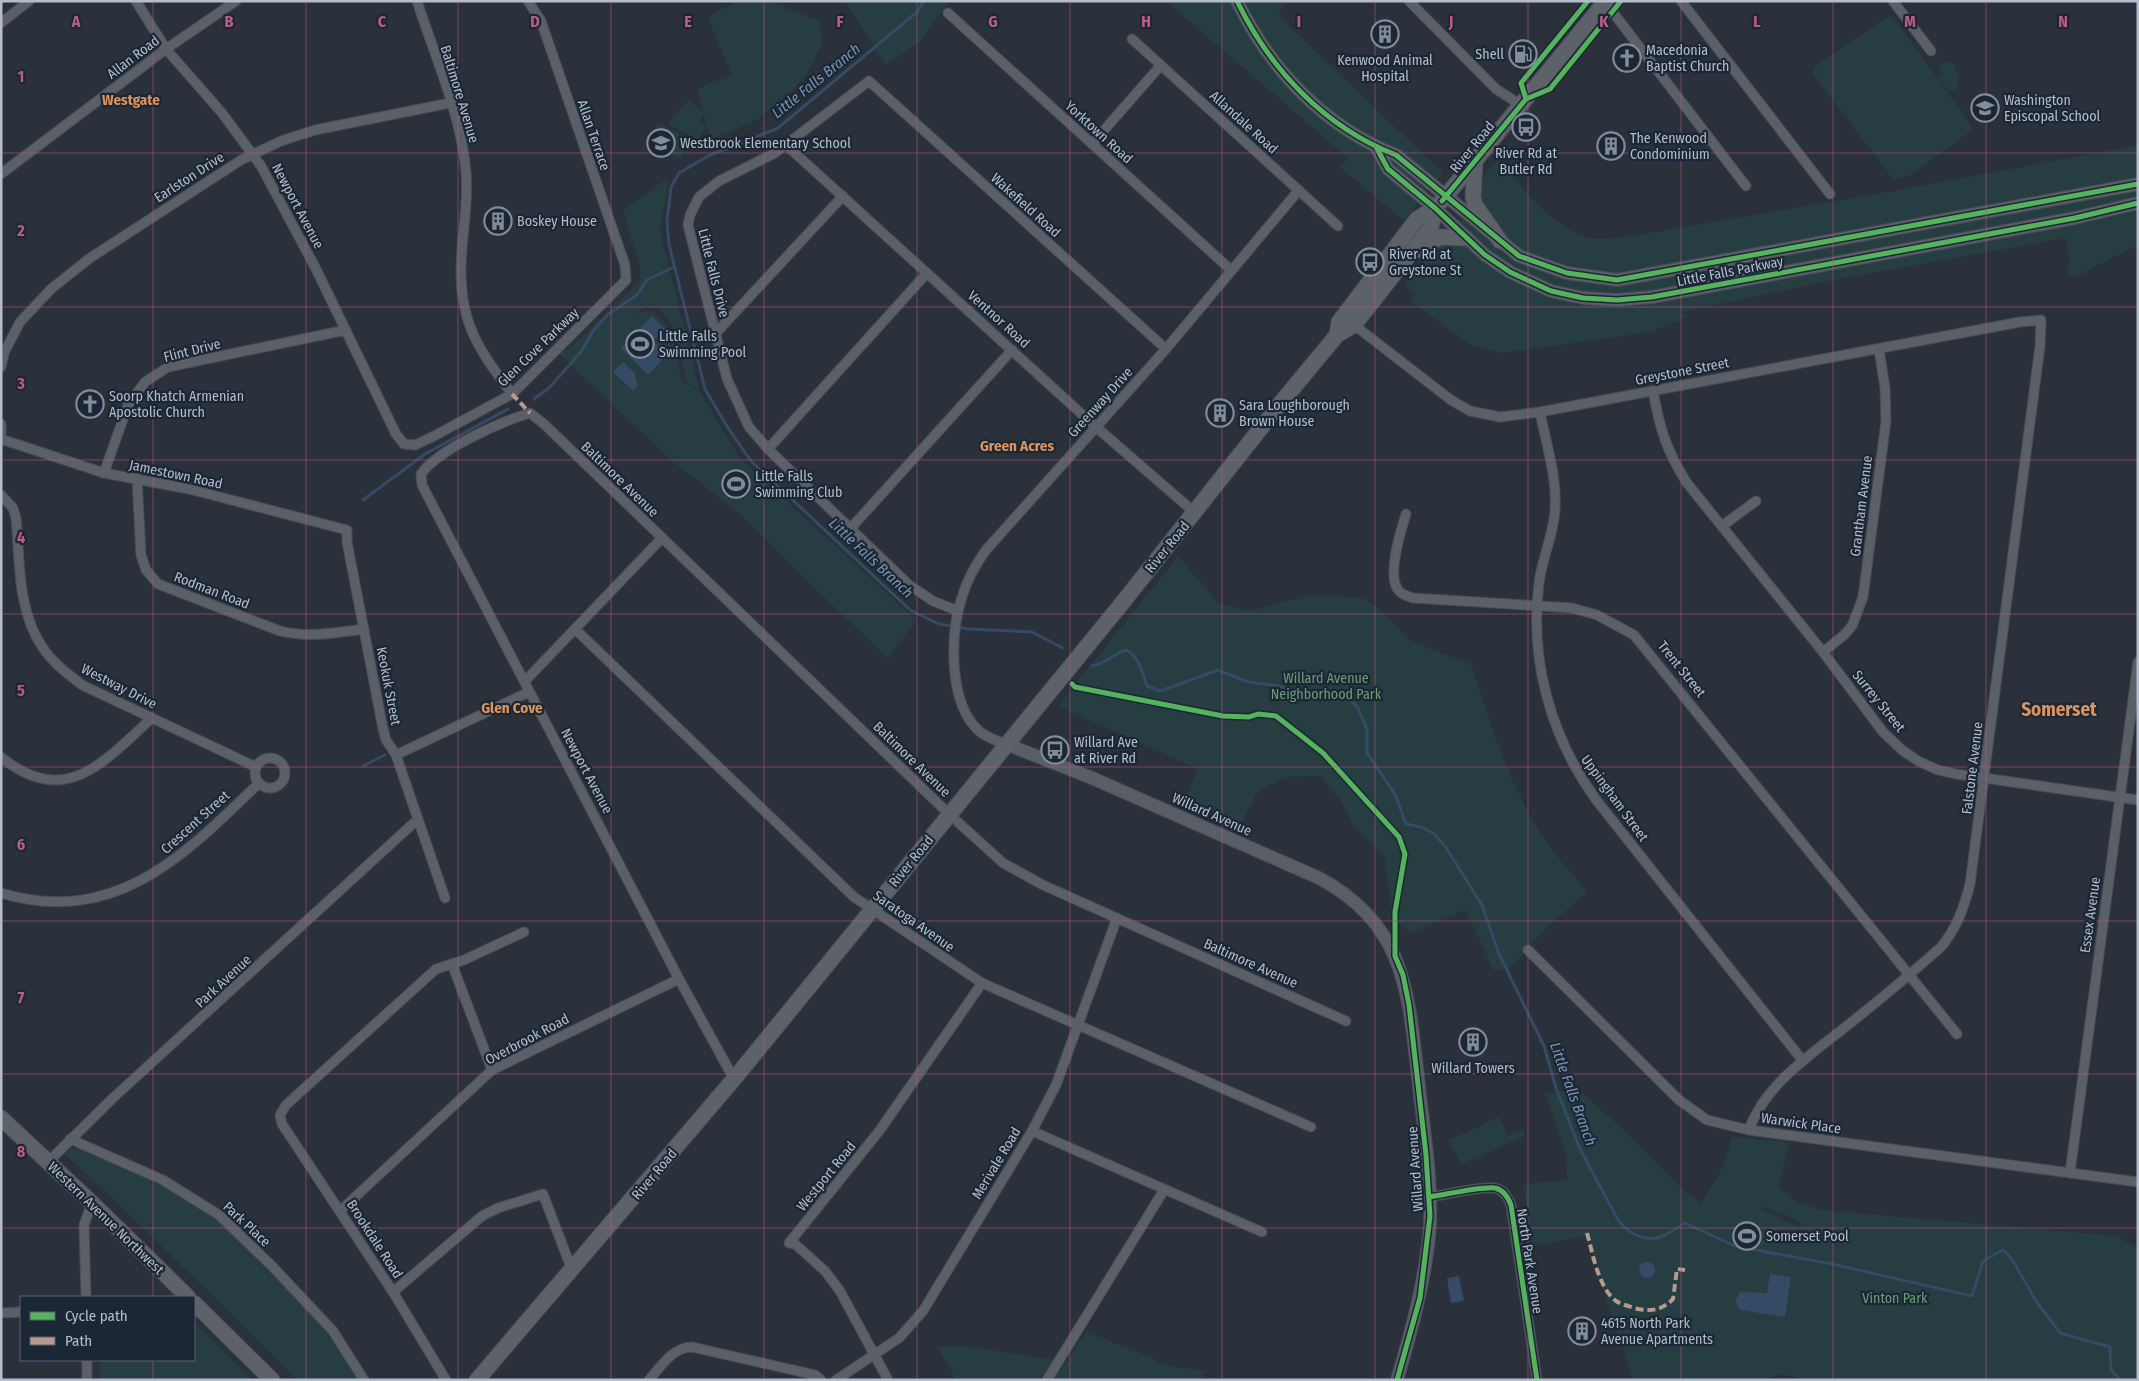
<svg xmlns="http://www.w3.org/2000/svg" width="2139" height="1381" font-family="'Fira Sans Condensed',sans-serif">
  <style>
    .green { fill: #263d41; fill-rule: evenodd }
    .water { fill: #354a65 }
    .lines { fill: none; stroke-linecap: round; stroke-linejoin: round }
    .stream { stroke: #354a65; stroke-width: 3 }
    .street-casing { stroke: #484d54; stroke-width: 11 }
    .secondary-casing { stroke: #484d54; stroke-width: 14 }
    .primary-casing { stroke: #484d57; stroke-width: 17 }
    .street { stroke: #5a5f68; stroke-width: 9 }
    .secondary { stroke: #595e66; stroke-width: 12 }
    .primary { stroke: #5d6269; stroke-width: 15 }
    .quiet { stroke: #b69a8f; stroke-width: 4; stroke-dasharray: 8 4; stroke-linecap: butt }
    .cycleway-casing { stroke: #1c2736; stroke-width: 8 }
    .cycleway { stroke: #56b35d; stroke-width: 5 }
    .grid { fill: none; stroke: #bc5a88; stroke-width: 1; stroke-opacity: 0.55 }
    .labels { text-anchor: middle; stroke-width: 4.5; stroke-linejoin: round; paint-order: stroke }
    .poi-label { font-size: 14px; fill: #b4bdcb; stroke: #1c2736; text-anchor: start }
    .street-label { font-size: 14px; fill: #b4bdcb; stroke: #1c2736 }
    .park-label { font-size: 14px; fill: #699e75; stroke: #1c2736 }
    .water-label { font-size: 15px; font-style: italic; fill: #7a94b5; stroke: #1c2736 }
    .neighbourhood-label { font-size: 15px; font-weight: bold; fill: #dd935d; stroke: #1c2736 }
    .district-label { font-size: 19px; font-weight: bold; fill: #dd935d; stroke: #1c2736 }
    .grid-label { font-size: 16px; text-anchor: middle; font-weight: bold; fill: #bc5a88; stroke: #1c2736; stroke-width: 4.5; stroke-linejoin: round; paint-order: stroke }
  </style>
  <rect width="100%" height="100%" fill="#2a313a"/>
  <g class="green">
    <polygon points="737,1 767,1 820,21 822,44 807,74 789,94 757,120 711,139 703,114 700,123 706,126 698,140 668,124 688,100 703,112 697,89 731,74 708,17"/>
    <polygon points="845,1 949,1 919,43 886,65"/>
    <polygon points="1166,1 1284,1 1286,4 1278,15 1443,173 1404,221 1340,167 1348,158"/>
    <polygon points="1887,17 1893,17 1972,126 1971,131 1909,176 1893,179 1813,74 1814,67"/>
    <polygon points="1944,61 1956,65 1954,70 1960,72 1956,91 1946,88 1938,77 1942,73 1937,66"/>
    <polygon points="658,123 689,138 680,159 648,143"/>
    <path d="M2138 145V245L2076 277 2067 274 2070 262 2066 238 1833 280 1679 313 1688 317 1651 332 1502 353 1471 345 1410 301 1415 295 1404 286 1423 261 1476 206 1480 181 1497 159C1521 185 1554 229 1589 238 1599 240 1611 238 1620 238L1893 191Z"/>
    <polygon points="669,177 660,231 700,391 687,383 674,328 659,308 644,307 637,314 645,311 654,311 671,331 682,381 700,392 739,457 916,620 888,659 732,507 673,462 558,353 575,344 639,282 640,265 623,210"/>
    <path d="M1178 556 1218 603 1249 611 1307 595 1364 598 1383 612 1410 641 1471 664C1490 723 1508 781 1541 834 1554 855 1572 873 1587 892L1545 929 1513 966 1494 971 1466 910 1410 933 1393 919 1384 855 1354 826 1341 801 1321 776 1287 777 1258 791 1241 824 1184 801 1198 769 1058 706Z"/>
    <path d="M1579 1090 1630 1136 1681 1188 1701 1204 1722 1169 1732 1137 1789 1142 1779 1187 1797 1202 1821 1210 2117 1236 2138 1249V1380H1805L1783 1374 1761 1380H1633L1586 1236 1533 1246 1523 1184 1567 1180 1566 1153 1545 1093ZM1760 1206 1791 1217 1801 1224V1228L1762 1210Z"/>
    <polygon points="1499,1117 1508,1136 1523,1130 1525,1135 1461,1165 1449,1140"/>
    <polygon points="71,1148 81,1149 146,1177 216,1216 264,1262 326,1330 359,1380 298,1380 130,1215 65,1154"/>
    <polygon points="194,1324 199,1326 252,1380 100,1380 99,1360 194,1360"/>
    <polygon points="1087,1331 1158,1361 1159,1364 1206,1371 1199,1380 1054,1380"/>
    <polygon points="937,1346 972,1347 1055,1360 1038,1380 956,1380"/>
  </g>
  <g class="water">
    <polygon points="652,316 665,329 653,341 667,355 648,375 621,348"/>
    <polygon points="623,362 634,372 638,386 633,391 613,372"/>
    <circle cx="1647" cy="1270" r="8"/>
    <polygon points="1770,1274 1791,1277 1785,1317 1740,1310 1735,1301 1740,1292 1767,1293"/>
    <polygon points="1459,1276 1464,1301 1451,1303 1447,1278"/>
  </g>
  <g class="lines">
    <g class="stream">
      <polyline points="924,1 918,11 778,128 708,156 679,173 671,187 667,222 669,244 705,389 728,428 751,461 910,610 939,624 968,629 1032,632 1063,648"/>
      <polyline points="534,399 549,388 581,352 593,331 607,315 637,295 647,280 674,267"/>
      <polyline points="363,500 425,454 508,409"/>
      <path d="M1092 666C1105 664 1113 654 1126 650 1140 657 1142 673 1147 686L1160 691 1218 670 1248 682 1279 686 1300 694 1347 698 1357 706 1367 729V753L1395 794 1406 824 1421 827 1433 833 1445 846 1482 905 1499 954 1544 1046 1556 1088 1580 1149 1617 1218C1625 1231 1641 1241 1657 1238 1666 1236 1677 1228 1685 1223L1735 1246 1832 1264 1972 1296 1983 1261 2003 1250 2012 1259 2036 1301 2060 1333 2110 1347 2111 1370 2120 1380"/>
      <polyline points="363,766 385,755"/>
    </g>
    <g class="street-casing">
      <g id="street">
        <polyline points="136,1 166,49 222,113 261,166 315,267 396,434 404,444 415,445 434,436 512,394 626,280 625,265 541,21 528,1"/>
        <path d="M417 1C435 57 461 114 466 172 469 205 461 238 461 271 461 326 480 351 512 394"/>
        <polyline points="1409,1 1496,89 1521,105"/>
        <polyline points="1681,1 1830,194"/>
        <polyline points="1893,1 1931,51"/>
        <polyline points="1605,2 1746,186"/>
        <polyline points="948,13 1231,270"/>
        <polyline points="1,23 29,1"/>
        <polyline points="1132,39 1338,226"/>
        <polyline points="1092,144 1161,65"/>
        <polyline points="786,145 1096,427 1194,512"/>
        <polyline points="1,174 166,49 236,1"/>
        <path d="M1354 325 1451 400 1470 411 1500 417 1540 412 2020 322 2041 320 2040 346 1970 884C1964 907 1957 928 1941 947 1913 972 1883 997 1853 1021 1816 1051 1765 1083 1749 1130"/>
        <polyline points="715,334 843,196"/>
        <polyline points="1,367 4,353 20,322 51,289 90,258 241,160 281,141 315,130 450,103"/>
        <path d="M1653 391C1660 429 1666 450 1687 483L1823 652 1883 732 1902 750 1918 761 1938 770 1956 774 2138 800"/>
        <path d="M1540 412C1546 443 1557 477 1555 509 1554 534 1542 558 1539 583 1529 660 1551 738 1597 801L1803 1061"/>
        <polyline points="1,424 1,441"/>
        <polyline points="1,439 104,473 189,489 347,530 347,542 383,729 386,740 396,755 445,898"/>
        <polyline points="768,449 927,273"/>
        <polyline points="104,473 128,405 145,382 168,367 346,330"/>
        <path d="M137 478 141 555 146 570 158 584 280 631C309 638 335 633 364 629"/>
        <path d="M1 495 13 508 16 518C20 560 17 611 43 648 53 663 68 674 82 685L256 767"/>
        <path d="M1406 514C1401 530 1386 577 1399 591 1402 595 1408 596 1413 598L1572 608 1597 615 1634 635 1957 1034"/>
        <polyline points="1722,526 1756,501"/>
        <polyline points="850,529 1012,350"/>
        <polyline points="958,611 933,601 909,585 768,449 749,427 727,379 688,225 690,215 699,197 719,181 775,153 869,81 1166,349"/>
        <polyline points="575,629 854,897 982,983 1311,1127"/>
        <polyline points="1823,652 1844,635 1852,626 1863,597 1886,421 1885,388 1879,349"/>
        <polyline points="525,681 662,538"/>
        <path d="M1006 744C997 741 987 738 979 731 948 703 950 634 962 597 967 580 976 564 986 550L1166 349 1299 190"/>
        <polyline points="396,755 529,692"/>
        <path d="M1 757C66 810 104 761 152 718"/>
        <circle cx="270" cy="773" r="15"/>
        <path d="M1 893C115 927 184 856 259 783"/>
        <polyline points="1528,950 1679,1100 1707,1120 1749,1130 2138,1182"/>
        <polyline points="452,964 492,1070"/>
        <path d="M734 1079 679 979 422 485 421 474C439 449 500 422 530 413L544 424 949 814 1003 863 1043 885 1346 1021"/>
        <polyline points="1032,1131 1262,1232"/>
        <polyline points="70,1139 163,1180 219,1215 272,1266 333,1331 364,1380"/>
        <polyline points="48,1162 113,1098 417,820"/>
        <polyline points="2070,1173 2138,662"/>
        <path d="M1429 1197C1444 1195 1482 1186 1495 1188 1504 1190 1508 1197 1511 1205L1537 1380"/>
        <polyline points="340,1211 492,1070 679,979"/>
        <polyline points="393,1292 482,1216 498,1208 543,1194 572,1270"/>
        <polyline points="86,1297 84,1225 92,1203"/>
        <polyline points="1,1313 21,1312"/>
        <polyline points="87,1360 87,1380"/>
        <polyline points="446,1380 393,1292 282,1124 280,1115 286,1105 436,969 464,960 524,932"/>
        <path d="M649 1380C661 1366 673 1347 692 1347L815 1375 821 1380"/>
        <polyline points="836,1380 899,1338 923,1311 1032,1131 1056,1085 1117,918"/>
        <polyline points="888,1380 840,1291 825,1271 795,1244 789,1243 880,1130 982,983"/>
        <polyline points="1047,1380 1164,1190"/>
      </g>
    </g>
    <g class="secondary-casing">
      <g id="secondary">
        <path d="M1237 1C1270 69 1324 127 1396 155L1519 256 1567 273 1617 280 2138 184"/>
        <polyline points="1376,147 1388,169 1435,208 1485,255 1510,272 1551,291 1583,298 1617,300 1652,297 2075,218 2138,203"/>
        <path d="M1006 744 1092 778 1319 878C1405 924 1408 991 1418 1077 1423 1126 1432 1176 1430 1225 1426 1278 1412 1329 1397 1380"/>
      </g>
    </g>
    <g class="primary-casing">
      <g id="primary">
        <polyline points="1475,162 1473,197 1475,205 1500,241"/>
        <polyline points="1417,250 1440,237 1465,238"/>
        <polyline points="1337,335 1339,322 1417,219 1435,208 1446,196 1606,1"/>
        <polyline points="1,1118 92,1203 188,1297"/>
        <polyline points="194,1303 272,1380"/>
        <polyline points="477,1380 734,1079 1123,602 1284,399 1337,335 1354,325 1431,227 1435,208"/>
      </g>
    </g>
    <use href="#street" class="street"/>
    <use href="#secondary" class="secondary"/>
    <use href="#primary" class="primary"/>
    <g class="quiet">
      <polyline points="512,394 530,413"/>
      <path d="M1587 1233C1593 1254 1598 1287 1616 1301 1622 1305 1632 1307 1638 1309 1653 1312 1663 1309 1673 1299L1677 1269 1685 1270"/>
    </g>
    <g class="cycleway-casing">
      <g id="cycleway">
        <path d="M1237 1C1270 69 1324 127 1396 155L1519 256 1567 273 1617 280 2138 184"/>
        <polyline points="1526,99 1521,83 1588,1"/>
        <polyline points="1376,147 1388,169 1435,208 1485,255 1510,272 1551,291 1583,298 1617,300 1652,297 2075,218 2138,203"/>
        <polyline points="1442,201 1526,99 1550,89 1621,1"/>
        <polyline points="1072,684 1075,687 1223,716 1249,717 1258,714 1276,716 1323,753 1399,837 1405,854 1395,912 1395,956 1403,975 1409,1005 1426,1155 1430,1216 1420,1298 1397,1380"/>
        <path d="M1429 1197C1444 1195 1482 1186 1495 1188 1504 1190 1508 1197 1511 1205L1537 1380"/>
      </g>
    </g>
    <use href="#cycleway" class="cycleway"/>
  </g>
  <path class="grid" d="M153 1V1297M306 1V1380M458 1V1380M611 1V1380M764 1V1380M917 1V1380M1070 1V1380M1222 1V1380M1375 1V1380M1528 1V1380M1681 1V1380M1833 1V1380M1986 1V1380M1 153H2138M1 307H2138M1 460H2138M1 614H2138M1 767H2138M1 921H2138M1 1074H2138M1 1228H2138M153 1360V1380"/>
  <defs>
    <g id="building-ring" transform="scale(1.4375)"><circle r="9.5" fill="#1c2736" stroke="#848c98" stroke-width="1.5"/><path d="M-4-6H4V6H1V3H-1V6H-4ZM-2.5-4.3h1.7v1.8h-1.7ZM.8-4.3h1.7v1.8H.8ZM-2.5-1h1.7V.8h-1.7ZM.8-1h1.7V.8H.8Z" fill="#848c98"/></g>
    <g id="fuel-ring" transform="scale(1.4375)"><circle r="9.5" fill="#1c2736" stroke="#848c98" stroke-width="1.5"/><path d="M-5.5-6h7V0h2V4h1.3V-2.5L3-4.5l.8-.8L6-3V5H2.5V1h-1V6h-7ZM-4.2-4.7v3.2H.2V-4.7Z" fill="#848c98"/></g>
    <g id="church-ring" transform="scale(1.4375)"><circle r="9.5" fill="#1c2736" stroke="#848c98" stroke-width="1.5"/><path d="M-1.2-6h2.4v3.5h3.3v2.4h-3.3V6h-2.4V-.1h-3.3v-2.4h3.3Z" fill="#848c98"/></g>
    <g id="school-ring" transform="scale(1.4375)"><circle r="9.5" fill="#1c2736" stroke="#848c98" stroke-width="1.5"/><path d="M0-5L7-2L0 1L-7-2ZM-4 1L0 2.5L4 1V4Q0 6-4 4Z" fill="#848c98"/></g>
    <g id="bus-ring" transform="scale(1.4375)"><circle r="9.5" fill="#1c2736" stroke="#848c98" stroke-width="1.5"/><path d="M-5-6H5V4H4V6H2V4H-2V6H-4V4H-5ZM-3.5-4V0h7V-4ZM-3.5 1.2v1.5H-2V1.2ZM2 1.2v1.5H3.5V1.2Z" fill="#848c98"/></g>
    <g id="stadium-ring" transform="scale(1.4375)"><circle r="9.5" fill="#1c2736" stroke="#848c98" stroke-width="1.5"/><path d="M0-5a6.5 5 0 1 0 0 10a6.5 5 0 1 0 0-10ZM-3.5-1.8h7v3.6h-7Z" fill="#848c98"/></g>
  </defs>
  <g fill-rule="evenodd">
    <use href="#building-ring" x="1385" y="34"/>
    <use href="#fuel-ring" x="1523" y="54"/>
    <use href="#church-ring" x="1627" y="58"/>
    <use href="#school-ring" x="1985" y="108"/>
    <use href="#bus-ring" x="1526" y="127"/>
    <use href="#school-ring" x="661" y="143"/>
    <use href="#building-ring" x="1611" y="146"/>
    <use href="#building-ring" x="498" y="221"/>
    <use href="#bus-ring" x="1370" y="262"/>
    <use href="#stadium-ring" x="640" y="344"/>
    <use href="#church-ring" x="90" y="404"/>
    <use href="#building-ring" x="1220" y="413"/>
    <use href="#stadium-ring" x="736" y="484"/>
    <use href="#bus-ring" x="1055" y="750"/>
    <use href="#building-ring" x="1473" y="1042"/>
    <use href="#stadium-ring" x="1747" y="1236"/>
    <use href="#building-ring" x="1582" y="1331"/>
  </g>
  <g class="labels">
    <g class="poi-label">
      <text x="1646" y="55">Macedonia<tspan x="1646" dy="16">Baptist Church</tspan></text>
      <text x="1504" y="59" text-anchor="end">Shell</text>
      <text x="1385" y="65" text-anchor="middle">Kenwood Animal<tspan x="1385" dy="16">Hospital</tspan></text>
      <text x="2004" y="105">Washington<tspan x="2004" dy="16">Episcopal School</tspan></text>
      <text x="1630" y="143">The Kenwood<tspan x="1630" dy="16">Condominium</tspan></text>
      <text x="680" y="148">Westbrook Elementary School</text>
      <text x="1526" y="158" text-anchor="middle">River Rd at<tspan x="1526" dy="16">Butler Rd</tspan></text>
      <text x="517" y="226">Boskey House</text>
      <text x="1389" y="259">River Rd at<tspan x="1389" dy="16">Greystone St</tspan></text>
      <text x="659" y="341">Little Falls<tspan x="659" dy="16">Swimming Pool</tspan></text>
      <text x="109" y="401">Soorp Khatch Armenian<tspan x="109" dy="16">Apostolic Church</tspan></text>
      <text x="1239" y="410">Sara Loughborough<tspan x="1239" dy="16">Brown House</tspan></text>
      <text x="755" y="481">Little Falls<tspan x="755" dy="16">Swimming Club</tspan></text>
      <text x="1074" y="747">Willard Ave<tspan x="1074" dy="16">at River Rd</tspan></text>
      <text x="1473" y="1073" text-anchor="middle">Willard Towers</text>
      <text x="1766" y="1241">Somerset Pool</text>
      <text x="1601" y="1328">4615 North Park<tspan x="1601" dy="16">Avenue Apartments</tspan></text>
    </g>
    <g class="street-label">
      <text transform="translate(133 57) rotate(-37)" y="5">Allan Road</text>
      <text transform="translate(460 94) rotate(73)" y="5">Baltimore Avenue</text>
      <text transform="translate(1244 122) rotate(42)" y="5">Allandale Road</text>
      <text transform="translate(1099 132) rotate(42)" y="5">Yorktown Road</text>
      <text transform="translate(594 135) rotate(71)" y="5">Allan Terrace</text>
      <text transform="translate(1472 147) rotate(-51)" y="5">River Road</text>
      <text transform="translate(189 177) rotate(-33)" y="5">Earlston Drive</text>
      <text transform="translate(1026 205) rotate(42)" y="5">Wakefield Road</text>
      <text transform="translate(298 206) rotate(62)" y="5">Newport Avenue</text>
      <text transform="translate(1730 271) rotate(-11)" y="5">Little Falls Parkway</text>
      <text transform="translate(714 273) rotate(76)" y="5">Little Falls Drive</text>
      <text transform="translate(999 319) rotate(42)" y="5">Ventnor Road</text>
      <text transform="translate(538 347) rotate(-44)" y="5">Glen Cove Parkway</text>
      <text transform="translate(192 350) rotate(-14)" y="5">Flint Drive</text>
      <text transform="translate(1682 371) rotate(-11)" y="5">Greystone Street</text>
      <text transform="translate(1100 402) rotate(-48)" y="5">Greenway Drive</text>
      <text transform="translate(176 474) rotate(12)" y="5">Jamestown Road</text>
      <text transform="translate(620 479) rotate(44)" y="5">Baltimore Avenue</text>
      <text transform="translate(1861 506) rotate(-83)" y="5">Grantham Avenue</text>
      <text transform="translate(1167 547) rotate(-51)" y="5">River Road</text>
      <text transform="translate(212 590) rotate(21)" y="5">Rodman Road</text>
      <text transform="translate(1682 669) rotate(51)" y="5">Trent Street</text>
      <text transform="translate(119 686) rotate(27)" y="5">Westway Drive</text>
      <text transform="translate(389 686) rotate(79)" y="5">Keokuk Street</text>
      <text transform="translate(1879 701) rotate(51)" y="5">Surrey Street</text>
      <text transform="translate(912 759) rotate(44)" y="5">Baltimore Avenue</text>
      <text transform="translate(1972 768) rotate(-83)" y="5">Falstone Avenue</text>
      <text transform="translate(587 771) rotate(62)" y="5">Newport Avenue</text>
      <text transform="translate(1615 798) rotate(54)" y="5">Uppingham Street</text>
      <text transform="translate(1212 814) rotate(24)" y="5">Willard Avenue</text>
      <text transform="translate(195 822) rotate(-42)" y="5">Crescent Street</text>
      <text transform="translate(911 861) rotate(-51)" y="5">River Road</text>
      <text transform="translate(2090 915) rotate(-82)" y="5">Essex Avenue</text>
      <text transform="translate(914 921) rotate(35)" y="5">Saratoga Avenue</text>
      <text transform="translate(1251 963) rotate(24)" y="5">Baltimore Avenue</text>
      <text transform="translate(223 981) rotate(-43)" y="5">Park Avenue</text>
      <text transform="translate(527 1039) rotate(-28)" y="5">Overbrook Road</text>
      <text transform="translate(1801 1123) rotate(8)" y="5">Warwick Place</text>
      <text transform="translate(996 1163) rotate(-59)" y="5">Merivale Road</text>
      <text transform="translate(1415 1169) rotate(-94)" y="5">Willard Avenue</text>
      <text transform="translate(654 1174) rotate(-50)" y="5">River Road</text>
      <text transform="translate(826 1176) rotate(-51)" y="5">Westport Road</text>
      <text transform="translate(106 1218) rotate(44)" y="5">Western Avenue Northwest</text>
      <text transform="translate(247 1224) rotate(43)" y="5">Park Place</text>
      <text transform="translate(375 1239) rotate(57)" y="5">Brookdale Road</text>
      <text transform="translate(1530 1261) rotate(81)" y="5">North Park Avenue</text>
    </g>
    <g class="park-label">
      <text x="1326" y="683">Willard Avenue<tspan x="1326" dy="16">Neighborhood Park</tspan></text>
      <text x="1895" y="1303">Vinton Park</text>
    </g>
    <g class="water-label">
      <text transform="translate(816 81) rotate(-39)" y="5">Little Falls Branch</text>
      <text transform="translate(871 558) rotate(43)" y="5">Little Falls Branch</text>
      <text transform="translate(1573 1094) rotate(70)" y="5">Little Falls Branch</text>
    </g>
    <g class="neighbourhood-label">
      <text x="131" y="105">Westgate</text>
      <text x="1017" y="451">Green Acres</text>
      <text x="512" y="713">Glen Cove</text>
    </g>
    <g class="district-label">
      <text x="2059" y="716">Somerset</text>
    </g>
  </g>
  <g class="grid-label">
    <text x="76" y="27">A</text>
    <text x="229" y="27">B</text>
    <text x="382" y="27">C</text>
    <text x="535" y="27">D</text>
    <text x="688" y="27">E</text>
    <text x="840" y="27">F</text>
    <text x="993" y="27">G</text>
    <text x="1146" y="27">H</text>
    <text x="1299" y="27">I</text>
    <text x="1451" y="27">J</text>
    <text x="1604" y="27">K</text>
    <text x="1757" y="27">L</text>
    <text x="1910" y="27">M</text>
    <text x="2063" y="27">N</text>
    <text x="21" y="82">1</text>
    <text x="21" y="236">2</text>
    <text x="21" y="389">3</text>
    <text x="21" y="543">4</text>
    <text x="21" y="696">5</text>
    <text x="21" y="850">6</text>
    <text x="21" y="1003">7</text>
    <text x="21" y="1157">8</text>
  </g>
  <rect width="2139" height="1381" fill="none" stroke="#b4bdcb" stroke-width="5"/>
  <rect x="20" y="1296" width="175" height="65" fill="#1c2736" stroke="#596372"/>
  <rect x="30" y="1312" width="25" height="8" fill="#56b35d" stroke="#596372"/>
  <text x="65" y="1321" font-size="15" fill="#b4bdcb">Cycle path</text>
  <rect x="30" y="1337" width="25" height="8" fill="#b69a8f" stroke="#596372"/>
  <text x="65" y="1346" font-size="15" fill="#b4bdcb">Path</text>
</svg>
